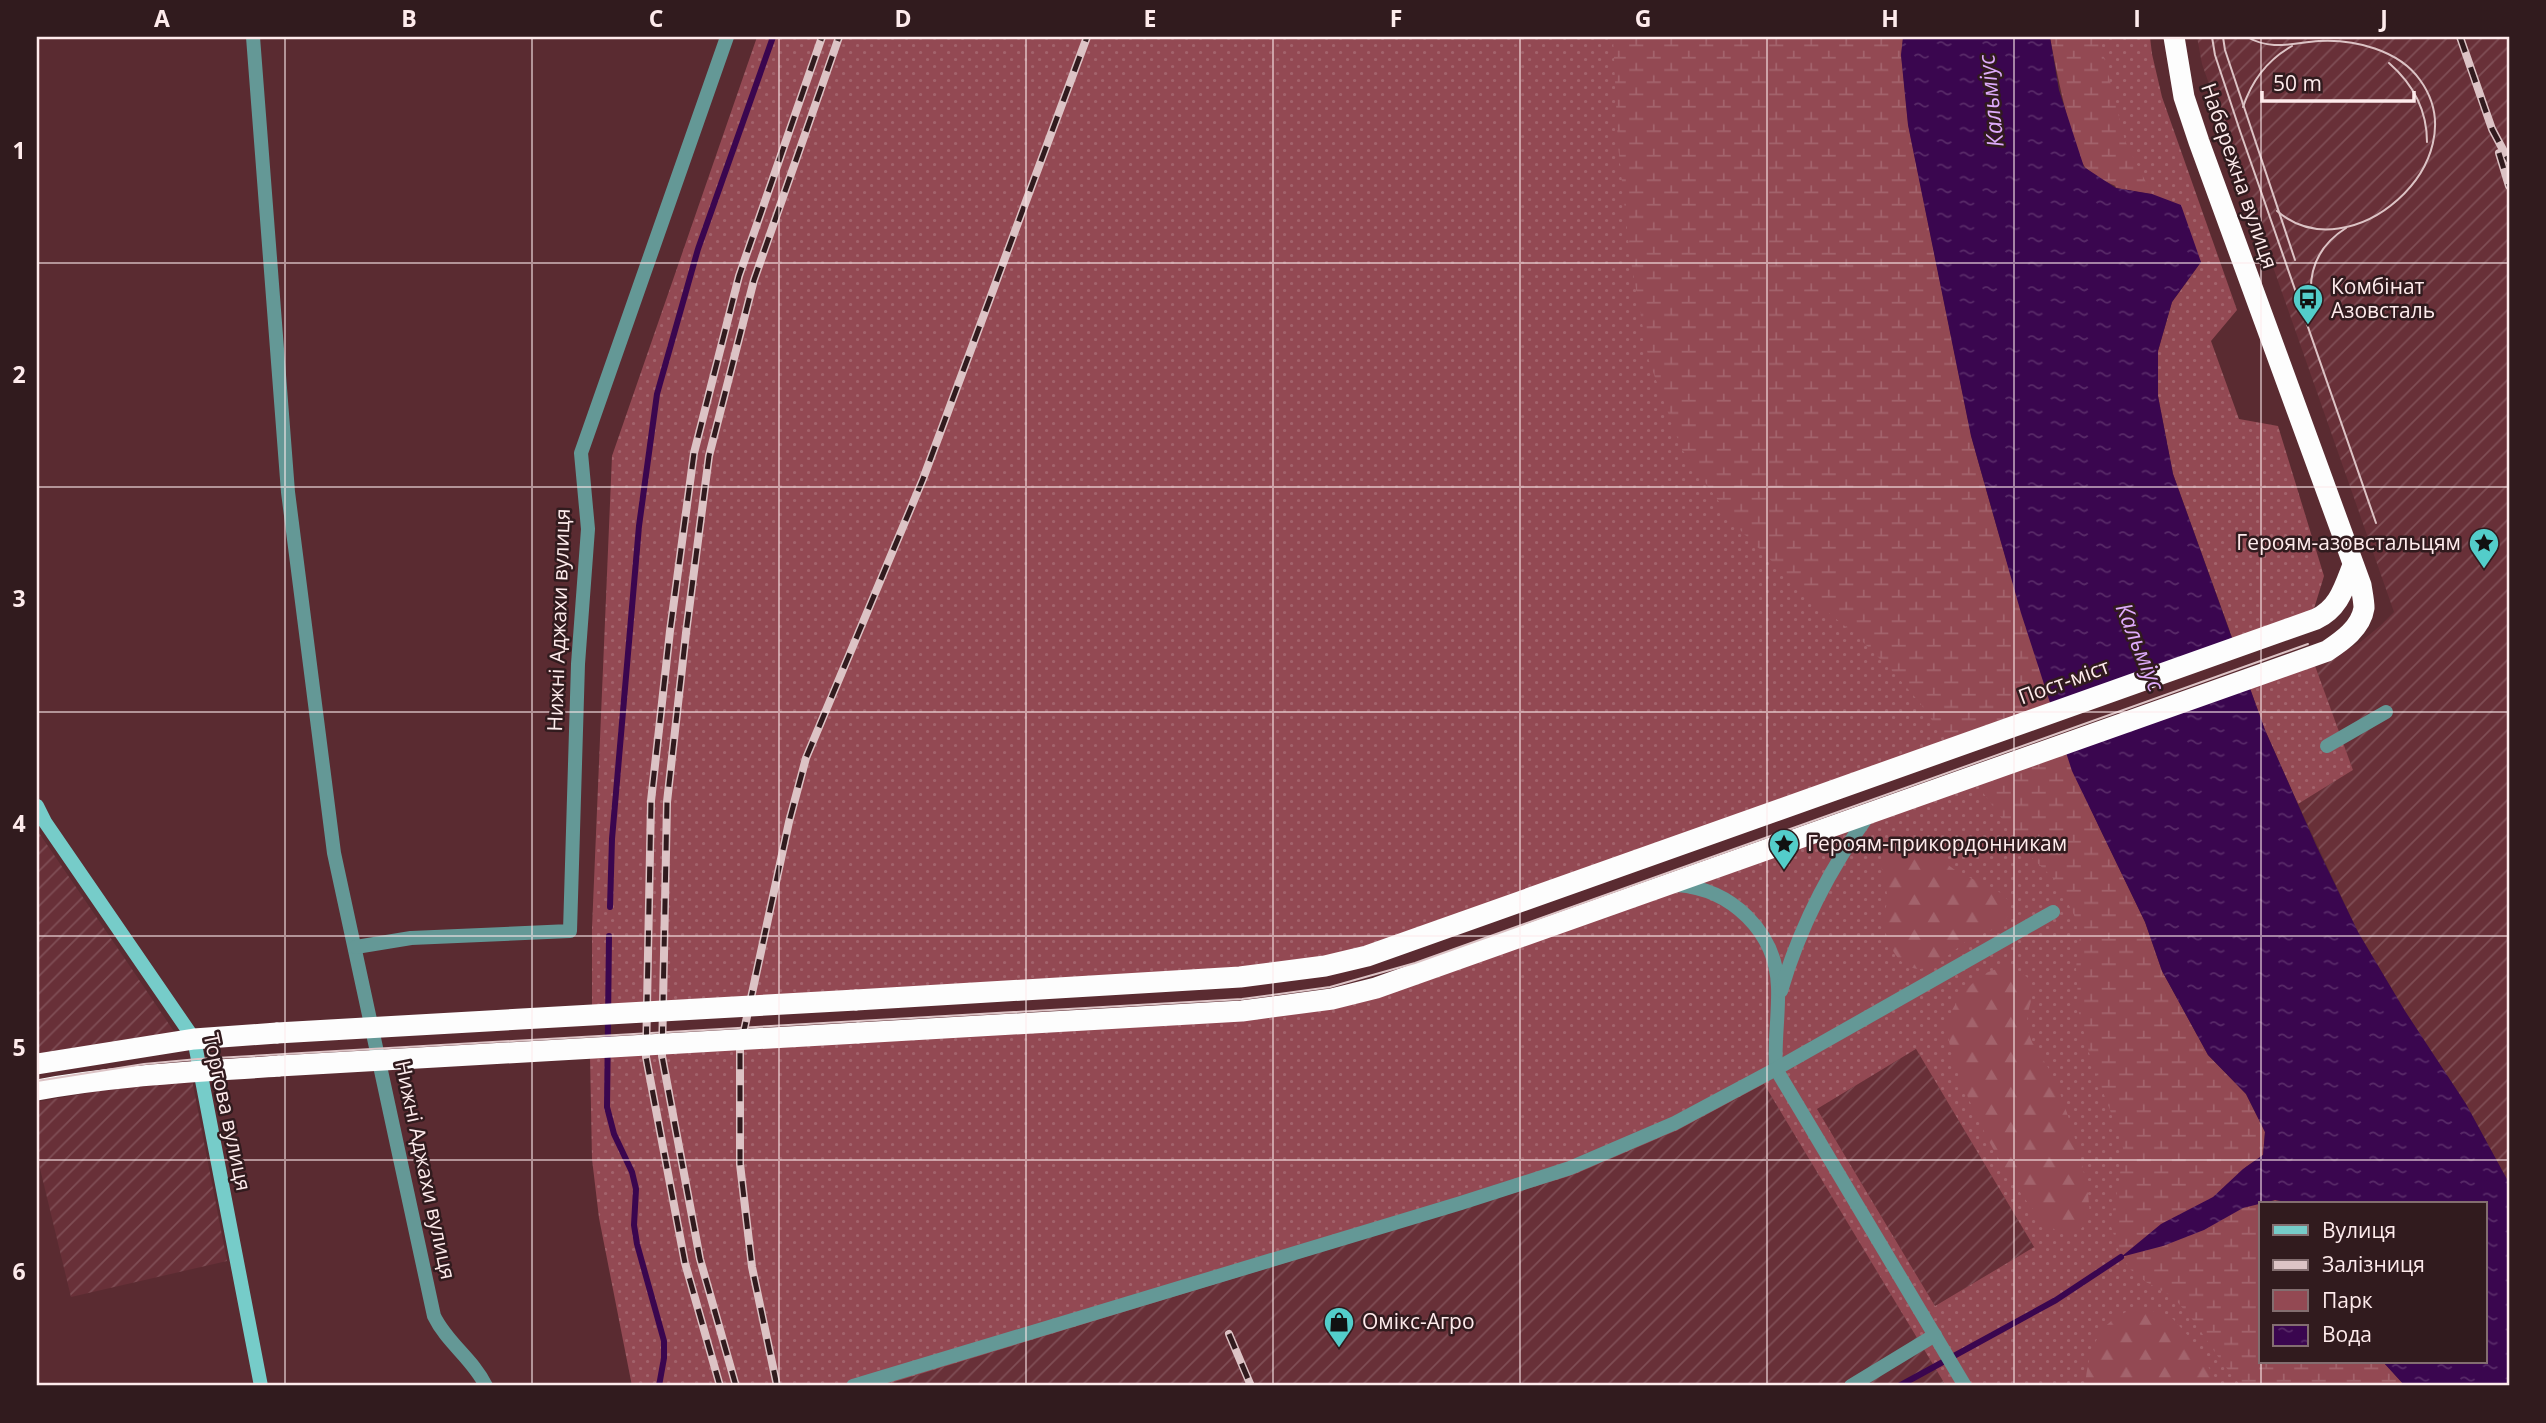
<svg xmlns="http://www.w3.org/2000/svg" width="2546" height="1423" font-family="'Open Sans',sans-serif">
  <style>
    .industrial { fill: url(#industrial-furrows) }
    .green { fill: url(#green-dots); fill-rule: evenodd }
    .forest { fill: url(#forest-firs) }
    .wetland { fill: url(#wetland-marsh) }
    .water { fill: url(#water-ripples) }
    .pier { fill: #5a2b31 }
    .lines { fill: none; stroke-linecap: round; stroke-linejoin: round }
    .stream { stroke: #3a064f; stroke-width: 6 }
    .street { stroke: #649896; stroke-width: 14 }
    .secondary { stroke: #76ccc9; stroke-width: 14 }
    .highway { stroke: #fdfdfd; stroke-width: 21 }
    .tram { stroke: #dcc3c5; stroke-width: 2 }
    .rail-casing { stroke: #dcc3c5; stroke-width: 8 }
    .rail { stroke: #311b1e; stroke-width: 5; stroke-dasharray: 16; stroke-linecap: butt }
    .highway-bridge { stroke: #fdfdfd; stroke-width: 21 }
    .grid { fill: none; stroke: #feebec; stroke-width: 2; stroke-opacity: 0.55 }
    .labels { text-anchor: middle; stroke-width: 5; stroke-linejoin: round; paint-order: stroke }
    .street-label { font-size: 21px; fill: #feebec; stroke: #311b1e }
    .poi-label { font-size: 21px; fill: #feebec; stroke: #311b1e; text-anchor: start }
    .water-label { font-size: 23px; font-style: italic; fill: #deabfb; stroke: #311b1e }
    .neatline { fill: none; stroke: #feebec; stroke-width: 2.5 }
    .grid-label { font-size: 23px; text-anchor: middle; font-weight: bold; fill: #feebec }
  </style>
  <defs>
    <pattern id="industrial-furrows" width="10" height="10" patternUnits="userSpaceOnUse" patternTransform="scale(1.75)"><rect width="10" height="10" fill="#683038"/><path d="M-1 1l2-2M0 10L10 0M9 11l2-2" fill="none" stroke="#7f4e55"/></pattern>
    <pattern id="green-dots" width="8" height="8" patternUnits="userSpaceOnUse" patternTransform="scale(1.75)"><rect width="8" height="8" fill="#934953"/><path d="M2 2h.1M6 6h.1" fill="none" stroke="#a3636c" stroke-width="1.8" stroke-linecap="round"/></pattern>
    <pattern id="forest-firs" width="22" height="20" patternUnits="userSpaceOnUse" patternTransform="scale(1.75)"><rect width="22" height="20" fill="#934953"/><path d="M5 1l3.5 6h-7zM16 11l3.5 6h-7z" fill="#a3636c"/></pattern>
    <pattern id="wetland-marsh" width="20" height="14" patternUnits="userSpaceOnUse" patternTransform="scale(1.75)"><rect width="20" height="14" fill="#934953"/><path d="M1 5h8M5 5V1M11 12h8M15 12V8" fill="none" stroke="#a3636c"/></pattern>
    <pattern id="water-ripples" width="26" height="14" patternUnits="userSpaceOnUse" patternTransform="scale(1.75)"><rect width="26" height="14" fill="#3a064f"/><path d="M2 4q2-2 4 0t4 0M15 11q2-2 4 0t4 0" fill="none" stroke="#582a68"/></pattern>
  </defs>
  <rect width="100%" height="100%" fill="#5a2b31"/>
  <g class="industrial">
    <polygon points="2197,37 2509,37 2509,1183 2466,1104 2405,1011 2358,932 2298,804 2353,770 2314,663 2358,644 2380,626 2394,612 2202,64"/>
    <polygon points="37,830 125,959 175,1033 37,1056"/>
    <polygon points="1916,1049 2034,1247 1935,1306 1817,1109"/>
    <polygon points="192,1080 227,1261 71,1297 37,1156 37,1102 149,1082"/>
    <polygon points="1765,1084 1946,1386 881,1386 1573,1175 1678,1130"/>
  </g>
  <g class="green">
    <polygon points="757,37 1903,37 1901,55 1908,125 1971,436 1986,494 2051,705 1365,949 1282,966 592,1007 592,928 612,456"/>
    <polygon points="2050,37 2150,37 2152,54 2162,97 2237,310 2211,341 2239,419 2278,426 2324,576 2313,612 2233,640 2173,474 2158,396 2158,351 2172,302 2201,262 2152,194 2116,188"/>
    <polygon points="2314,663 2353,770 2298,804 2265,730 2249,686"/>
    <path d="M2066 751 2261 1204V1362H2383L2405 1386H1946L1764 1084 1678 1130 1573 1175 881 1386H632L599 1218 592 1159 590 1056 1288 1014ZM1916 1049 2034 1247 1935 1306 1817 1109Z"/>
  </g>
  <g class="forest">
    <path d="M1911 835C1928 844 1939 859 1955 870 1975 883 1997 884 2011 904 2006 933 1990 928 1970 939 1955 948 1937 969 1919 969 1897 968 1885 940 1884 921 1884 912 1888 903 1887 894 1885 879 1877 861 1884 847 1889 835 1901 835 1911 835Z"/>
    <path d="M2006 966C2056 984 2019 1001 2029 1034 2033 1048 2043 1058 2050 1071 2063 1093 2093 1189 2089 1213 2088 1221 2081 1231 2074 1234 2035 1251 1939 1059 1948 1022 1952 1004 1970 983 1986 973 1992 970 2000 968 2006 966Z"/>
    <path d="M2148 1309 2173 1319 2192 1340 2220 1386H2085C2088 1357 2095 1325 2126 1312 2132 1310 2141 1310 2148 1309Z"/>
  </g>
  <g class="wetland">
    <polygon points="1613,37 1903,37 1901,55 1908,125 1971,436 2021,613 2051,705 1947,742 1920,703 1895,674 1857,636 1803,592 1736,526 1681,448 1649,361 1630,256 1618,145"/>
    <path d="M2050 37H2099L2125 141 2152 194C2127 190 2106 186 2087 169 2073 157 2054 59 2050 37Z"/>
    <polygon points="2066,751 2072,771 2145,922 2162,971 2208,1055 2246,1094 2265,1132 2263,1155 2243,1169 2213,1197 2161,1224 2123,1257 2163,1246 2204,1230 2243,1208 2275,1200 2296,1204 2261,1204 2261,1362 2383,1362 2405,1386 2241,1386 2221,1361 2193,1320 2173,1297 2146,1282 2131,1270 2121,1257 2110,1223 2119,1183 2123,1148 2110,1110 2092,1064 2079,1013 2076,968 2080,936 2074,915 2057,882 2026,852 1976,783"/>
  </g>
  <polygon class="water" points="1903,37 2050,37 2059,90 2084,167 2116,188 2152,194 2181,205 2201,262 2172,302 2158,351 2158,396 2173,474 2265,730 2316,845 2358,932 2405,1011 2466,1104 2509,1183 2509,1386 2405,1386 2383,1362 2485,1362 2485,1204 2297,1204 2275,1200 2243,1208 2204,1230 2163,1246 2121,1257 2161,1224 2213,1197 2243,1169 2263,1155 2265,1132 2246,1094 2208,1055 2162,971 2145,922 2072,771 2021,613 1971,436 1908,125 1901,55"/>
  <polygon class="pier" points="2237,639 2253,685 2063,752 2048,706"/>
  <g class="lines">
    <g class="stream">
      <polyline points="610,907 612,839 639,526 657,394 698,249 773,37"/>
      <polyline points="609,936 607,1107 614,1134 632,1172 636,1189 634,1225 637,1244 664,1341 664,1358 659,1386"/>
      <polyline points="1899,1386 2056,1300 2121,1257"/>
    </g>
    <g class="street">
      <path d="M253 37 288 492 334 853 434 1316C447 1343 473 1359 486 1386"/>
      <polyline points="2327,746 2386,712"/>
      <path d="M1677 885C1732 889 1776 932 1778 987 1779 1015 1774 1042 1776 1069L1965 1386"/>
      <polyline points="356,947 411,938 570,931 578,664 588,529 581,453 727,37"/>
      <path d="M1781 991C1800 926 1830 868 1870 813"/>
      <polyline points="853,1386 1461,1203 1570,1168 1675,1123 1776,1069 2053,912"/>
      <polyline points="1851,1386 1935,1335"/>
    </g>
    <polyline class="secondary" points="37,806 45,822 194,1039 261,1386"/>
    <g class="highway">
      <path d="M856 1000 1240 977 1325 966 1367 956 2316 619C2339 608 2344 588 2353 565"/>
      <path d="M858 1033 1242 1011 1332 999 1376 988 2327 651C2342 641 2361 628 2364 608 2364 601 2362 592 2361 585L2199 142 2184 97 2174 37"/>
      <polyline points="37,1064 194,1039 277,1033"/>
      <path d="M37 1090C117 1075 198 1072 279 1066"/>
    </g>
    <g class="tram">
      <polyline points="2212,37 2215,55 2240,131 2376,523"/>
      <polyline points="2223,37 2225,50 2295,260"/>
      <path d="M2247 37C2272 51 2292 43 2319 41 2354 39 2399 50 2420 80 2479 161 2350 274 2277 211"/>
      <path d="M2389 63C2413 84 2427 111 2427 142"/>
      <path d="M2243 107C2252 80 2267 60 2292 46"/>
      <path d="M2313 312C2306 277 2314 248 2346 228"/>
      <polyline points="37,1081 144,1064 198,1059 1242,999 1330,987 1415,963 2308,644"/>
    </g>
    <g class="rail-casing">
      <g id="rail">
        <polyline points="2460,37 2492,129 2509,161"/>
        <polyline points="2499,153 2509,186"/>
        <polyline points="1229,1334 1251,1386"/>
        <polyline points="720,1386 685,1263 646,1057 651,801 670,631 694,453 739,276 822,37"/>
        <polyline points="736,1386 700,1259 662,1056 667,802 686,633 709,456 754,280 839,37"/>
        <polyline points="777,1386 752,1267 740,1164 740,1049 789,822 806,758 923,479 1087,37"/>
      </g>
    </g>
    <use href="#rail" class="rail"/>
    <g class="highway-bridge">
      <polyline points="277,1033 856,1000"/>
      <polyline points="279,1066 858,1033"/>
    </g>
  </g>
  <path class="grid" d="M285 37V1386M532 37V1386M779 37V1386M1026 37V1386M1273 37V1386M1520 37V1386M1767 37V1386M2014 37V1386M2261 37V1386M37 263H2509M37 487H2509M37 712H2509M37 936H2509M37 1160H2509"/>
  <defs>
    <g id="bus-pin" transform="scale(1.575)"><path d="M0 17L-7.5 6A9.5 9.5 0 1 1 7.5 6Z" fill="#53cdca" stroke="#311b1e"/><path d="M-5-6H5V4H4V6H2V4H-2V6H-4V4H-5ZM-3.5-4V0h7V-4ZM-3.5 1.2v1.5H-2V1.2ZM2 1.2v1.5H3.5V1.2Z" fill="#111"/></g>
    <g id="sight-pin" transform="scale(1.575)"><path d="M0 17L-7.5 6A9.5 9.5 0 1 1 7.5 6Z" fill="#53cdca" stroke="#311b1e"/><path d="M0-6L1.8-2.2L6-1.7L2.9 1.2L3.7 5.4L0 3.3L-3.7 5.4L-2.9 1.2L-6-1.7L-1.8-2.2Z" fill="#111"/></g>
    <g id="shop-pin" transform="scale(1.575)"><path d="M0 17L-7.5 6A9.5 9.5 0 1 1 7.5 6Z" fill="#53cdca" stroke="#311b1e"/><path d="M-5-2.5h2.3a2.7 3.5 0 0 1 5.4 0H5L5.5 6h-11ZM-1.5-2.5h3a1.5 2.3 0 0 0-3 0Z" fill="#111"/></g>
  </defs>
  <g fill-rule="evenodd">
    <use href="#bus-pin" x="2308" y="299"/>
    <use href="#sight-pin" x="2484" y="543"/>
    <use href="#sight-pin" x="1784" y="844"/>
    <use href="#shop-pin" x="1339" y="1322"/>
  </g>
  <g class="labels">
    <g class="street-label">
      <text transform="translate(2239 176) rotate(71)" y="7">Набережна вулиця</text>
      <text transform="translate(559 620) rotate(-88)" y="7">Нижні Аджахи вулиця</text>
      <text transform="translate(2064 682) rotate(-20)" y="7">Пост-міст</text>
      <text transform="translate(227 1112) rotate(78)" y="7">Торгова вулиця</text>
      <text transform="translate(425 1170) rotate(78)" y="7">Нижні Аджахи вулиця</text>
    </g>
    <g class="poi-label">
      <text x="2331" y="294">Комбінат<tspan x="2331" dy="24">Азовсталь</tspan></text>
      <text x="2461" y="550" text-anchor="end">Героям-азовстальцям</text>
      <text x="1807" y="851">Героям-прикордонникам</text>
      <text x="1362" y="1329">Омiкс-Агро</text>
    </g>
    <g class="water-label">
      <text transform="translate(1991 101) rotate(-96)" y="8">Кальміус</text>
      <text transform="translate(2140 647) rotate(68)" y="8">Кальміус</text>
    </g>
  </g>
  <rect width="2546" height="1423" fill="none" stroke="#311b1e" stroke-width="77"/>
  <rect x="2259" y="1202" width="228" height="161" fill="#311b1e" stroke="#836e70" stroke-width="2"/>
  <rect x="2273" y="1225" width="35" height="10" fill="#76ccc9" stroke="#836e70" stroke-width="2"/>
  <text x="2322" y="1238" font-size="21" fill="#feebec">Вулиця</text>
  <rect x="2273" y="1260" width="35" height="10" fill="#dcc3c5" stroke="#836e70" stroke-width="2"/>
  <text x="2322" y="1272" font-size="21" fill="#feebec">Залізниця</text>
  <rect x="2273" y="1290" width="35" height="21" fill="#934953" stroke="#836e70" stroke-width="2"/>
  <text x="2322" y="1308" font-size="21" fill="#feebec">Парк</text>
  <rect x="2273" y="1325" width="35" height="21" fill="url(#water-ripples)" stroke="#836e70" stroke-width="2"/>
  <text x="2322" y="1342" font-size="21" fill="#feebec">Вода</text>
  <path d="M2262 91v10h152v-10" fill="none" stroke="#feebec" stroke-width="3.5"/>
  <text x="2273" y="91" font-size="21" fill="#feebec" stroke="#311b1e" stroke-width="5" paint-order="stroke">50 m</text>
  <rect x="38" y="38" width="2470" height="1346" class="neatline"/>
  <g class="grid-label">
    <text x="162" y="27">A</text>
    <text x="409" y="27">B</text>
    <text x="656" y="27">C</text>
    <text x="903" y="27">D</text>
    <text x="1150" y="27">E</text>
    <text x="1396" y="27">F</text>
    <text x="1643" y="27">G</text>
    <text x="1890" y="27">H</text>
    <text x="2137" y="27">I</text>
    <text x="2384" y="27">J</text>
    <text x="19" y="159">1</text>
    <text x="19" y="383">2</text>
    <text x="19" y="607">3</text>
    <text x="19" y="832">4</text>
    <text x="19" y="1056">5</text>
    <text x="19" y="1280">6</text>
  </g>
</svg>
